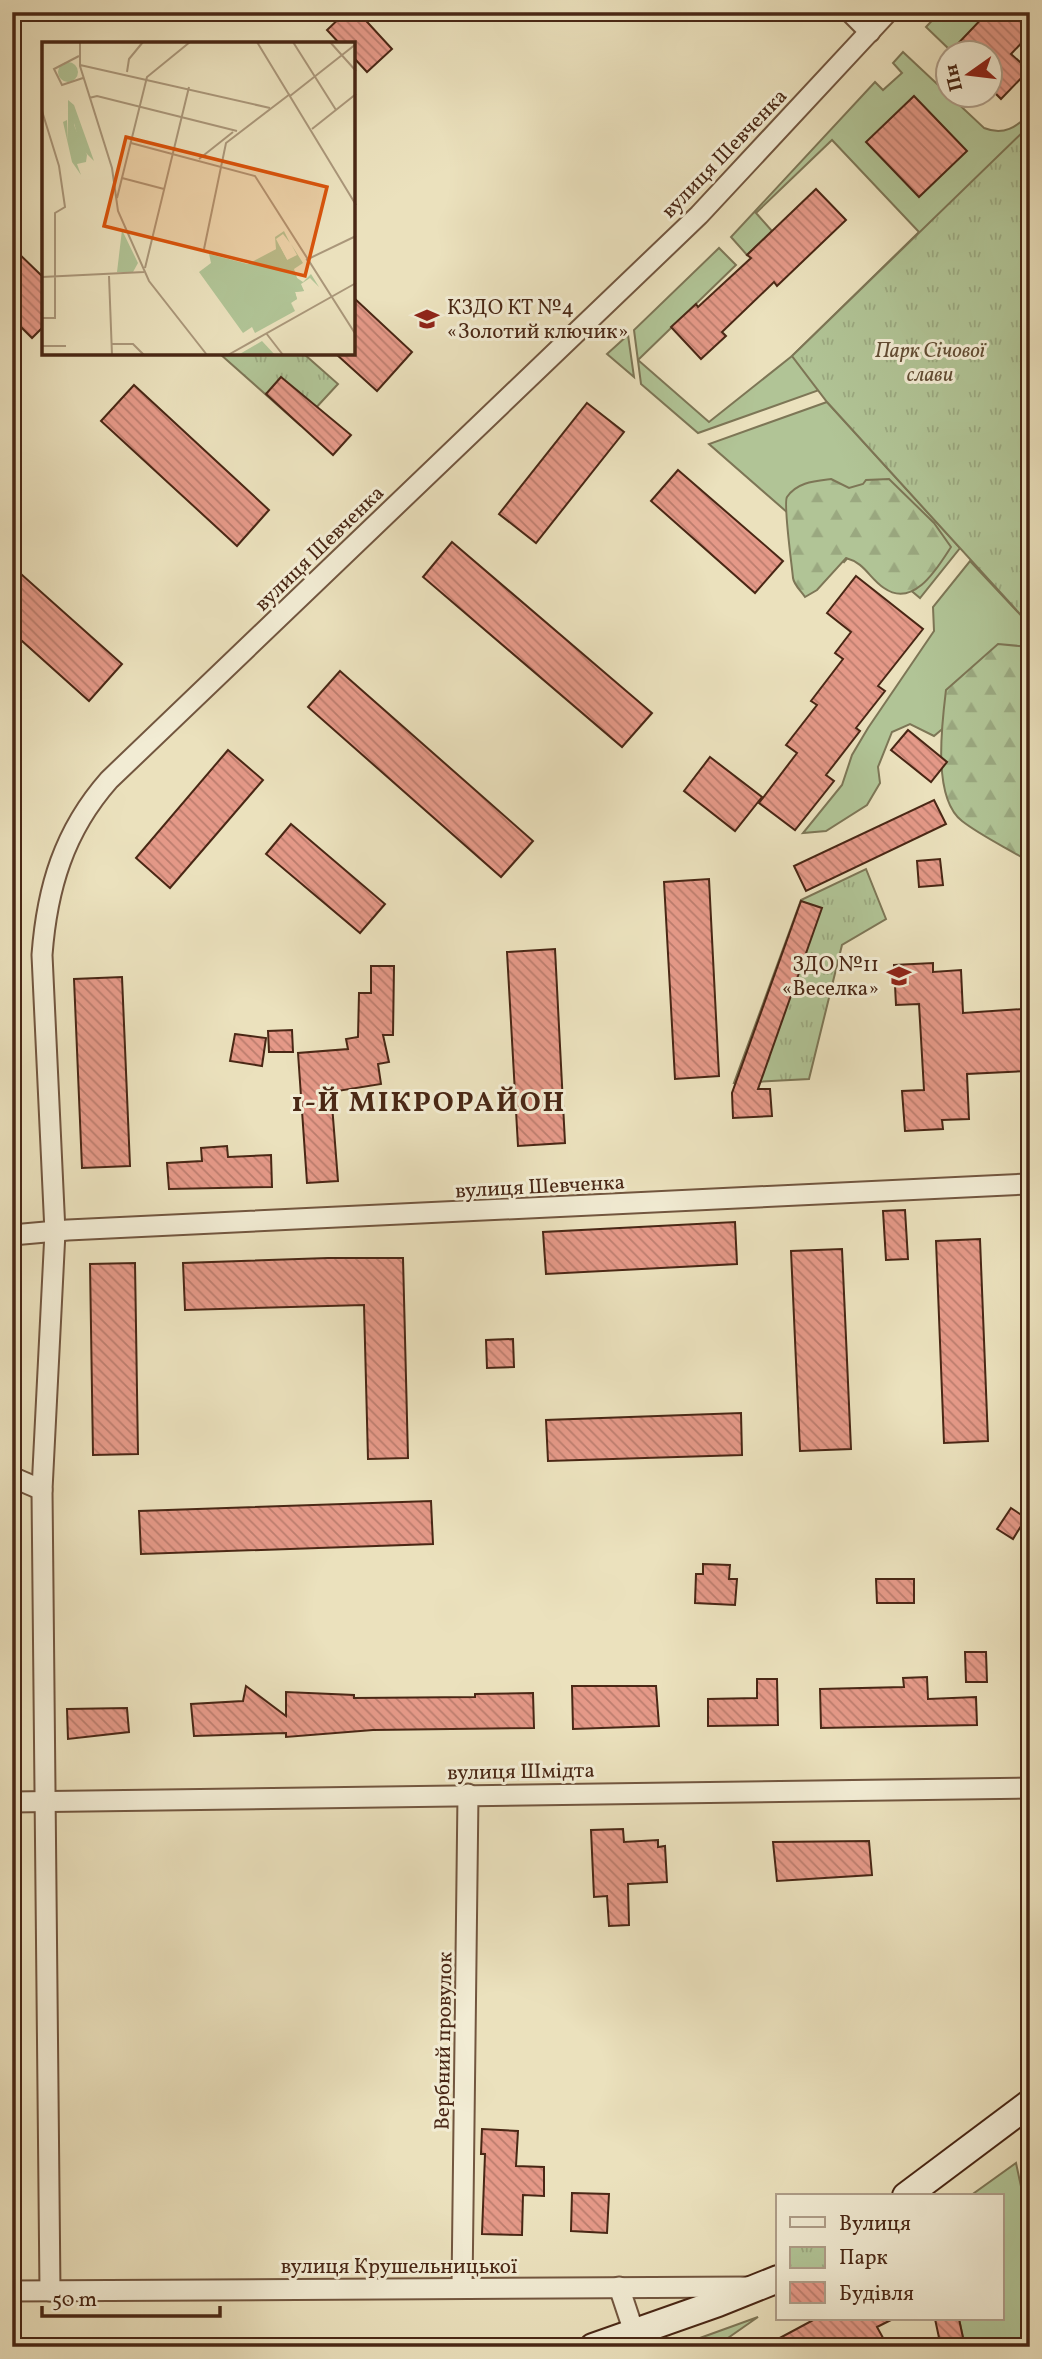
<svg xmlns="http://www.w3.org/2000/svg" width="1042" height="2359" font-family="Vollkorn,serif">
  <style>
    .grass { fill: #b1c496; stroke: #7d7656; stroke-width: 2 }
    .forest { fill: url(#forest-firs); stroke: #7d7656; stroke-width: 2 }
    .park { fill: url(#park-tufts); stroke: #7d7656; stroke-width: 2 }
    .building { fill: url(#building-back-hatch); stroke: #492715; stroke-width: 2 }
    .lines { fill: none; stroke-linecap: round; stroke-linejoin: round }
    .street-casing { stroke: #72563f; stroke-width: 23 }
    .secondary-casing { stroke: #492715; stroke-width: 30 }
    .street { stroke: #f2ecd4; stroke-width: 19 }
    .secondary { stroke: #f2ecd4; stroke-width: 26 }
    .labels { text-anchor: middle; stroke-width: 6; stroke-linejoin: round; paint-order: stroke }
    .street-label { font-size: 21px; fill: #492715; stroke: #f2ecd4 }
    .poi-label { font-size: 21px; fill: #492715; stroke: #f2ecd4; text-anchor: start }
    .park-label { font-size: 21px; font-style: italic; fill: #634e35; stroke: #f2ecd4 }
    .district-label { font-size: 28px; font-weight: bold; letter-spacing: 2px; fill: #492715; stroke: #f2ecd4 }
    .inset-road { fill: none; stroke: #aa977a; stroke-width: 2 }
    .view { fill: #d8540d; fill-opacity: 0.15; stroke: #d8540d; stroke-width: 3.5 }
    .inset-edge { fill: none; stroke: #492715; stroke-width: 3.5 }
  </style>
  <defs>
    <pattern id="forest-firs" width="22" height="20" patternUnits="userSpaceOnUse" patternTransform="scale(1.75)"><rect width="22" height="20" fill="#b1c496"/><path d="M5 1l3.5 6h-7zM16 11l3.5 6h-7z" fill="#9aa880"/></pattern>
    <pattern id="park-tufts" width="24" height="20" patternUnits="userSpaceOnUse" patternTransform="scale(1.75)"><rect width="24" height="20" fill="#b1c496"/><path d="M3 7l-1-3M5 7V3M7 7l1-3M15 17l-1-3M17 17v-4M19 17l1-3" fill="none" stroke="#9aa880"/></pattern>
    <pattern id="building-back-hatch" width="6" height="6" patternUnits="userSpaceOnUse" patternTransform="scale(1.75)"><rect width="6" height="6" fill="#e59988"/><path d="M-1 5l2 2M0 0l6 6M5-1l2 2" fill="none" stroke="#bc7d6e"/></pattern>
  </defs>
  <rect width="100%" height="100%" fill="#ebe1bd"/>
  <filter id="stains"><feTurbulence type="fractalNoise" baseFrequency=".00286" numOctaves="4"/><feColorMatrix values="0 0 0 0 .2 0 0 0 0 .09 0 0 0 0 .02 0 0 0 .5 -.17"/></filter>
  <radialGradient id="worn" r=".72"><stop offset=".6" stop-color="#630" stop-opacity="0"/><stop offset="1" stop-color="#630" stop-opacity=".3"/></radialGradient>
  <g class="grass">
    <polygon points="940,12 989,12 951,51 926,27"/>
    <path d="M903 52 984 128C1004 136 1016 127 1030 114V167L825 388 698 433 641 384 634 330 719 248 736 265 638 360 709 422 792 356 919 232 832 140 756 213 772 231 747 255 731 237 875 82 883 90 902 73 893 63Z"/>
    <polygon points="628,335 634,377 607,354"/>
    <polygon points="827,402 960,548 920,598 858,546 844,562 709,444"/>
    <polygon points="970,561 1030,625 1030,675 959,715 934,736 910,724 892,732 878,767 880,783 867,805 826,831 803,833 842,785 852,755 868,728 934,631 933,607"/>
    <polygon points="1016,2163 1030,2229 1030,2347 965,2347 959,2319 1002,2319 1002,2196 970,2196"/>
    <polygon points="758,2317 715,2347 675,2347"/>
  </g>
  <g class="forest">
    <path d="M831 479 849 488 863 484 866 480 889 479 934 523 951 547C938 567 914 609 884 588 869 578 865 563 846 558L817 590 805 597C801 591 794 585 793 578 792 566 783 503 787 497 797 482 815 481 831 479Z"/>
    <path d="M998 644 1030 647V965L1023 858C1003 846 980 835 962 821 932 798 942 723 946 690Z"/>
  </g>
  <g class="park">
    <polygon points="1030,125 1030,625 827,402 792,356"/>
    <polygon points="220,354 304,354 338,384 300,425"/>
    <polygon points="866,869 886,919 842,945 809,1079 734,1083 801,900"/>
  </g>
  <g class="building">
    <polygon points="346,12 358,12 392,49 367,72 354,58 354,44 340,44 327,30"/>
    <polygon points="988,12 1030,12 1030,34 1011,54 1029,70 1001,99 990,88 990,52 950,52"/>
    <polygon points="914,96 967,151 919,197 866,142"/>
    <polygon points="816,189 846,220 777,286 774,282 722,332 726,336 701,359 671,327 696,304 698,307 751,258 747,255"/>
    <polygon points="12,247 44,278 44,326 32,338 12,318"/>
    <polygon points="354,298 412,352 377,391 336,354 354,354"/>
    <polygon points="281,377 351,435 333,455 266,394"/>
    <polygon points="134,385 269,510 237,546 101,421"/>
    <polygon points="587,403 624,432 536,543 499,514"/>
    <polygon points="678,470 783,561 755,593 651,501"/>
    <polygon points="452,542 652,713 622,747 423,577"/>
    <polygon points="12,566 122,664 89,701 12,632"/>
    <polygon points="856,576 923,629 878,686 885,691 856,728 860,731 826,775 834,781 795,830 759,803 797,753 786,745 817,705 811,701 843,659 835,653 851,632 827,613"/>
    <polygon points="340,671 533,841 501,877 308,707"/>
    <polygon points="908,730 947,762 931,782 891,750"/>
    <polygon points="228,750 263,780 170,888 136,858"/>
    <polygon points="710,757 762,797 735,831 684,791"/>
    <polygon points="934,800 946,824 806,891 794,866"/>
    <polygon points="291,824 385,904 360,933 266,854"/>
    <polygon points="940,859 943,885 919,887 917,861"/>
    <polygon points="709,879 719,1076 675,1079 664,882"/>
    <polygon points="801,901 822,908 758,1089 770,1089 772,1116 733,1118 732,1093"/>
    <polygon points="555,949 565,1143 518,1146 507,952"/>
    <polygon points="933,963 933,972 961,970 963,1013 1023,1009 1027,1071 967,1074 969,1119 942,1120 943,1129 905,1131 902,1091 924,1090 919,1004 896,1005 894,965"/>
    <polygon points="371,966 394,966 393,1035 383,1035 389,1062 378,1064 381,1084 331,1092 338,1181 307,1183 298,1053 348,1049 346,1039 358,1037 359,993 371,993"/>
    <polygon points="122,977 130,1166 82,1168 74,979"/>
    <polygon points="292,1030 293,1052 269,1052 268,1031"/>
    <polygon points="235,1034 266,1038 262,1066 230,1061"/>
    <polygon points="227,1146 228,1157 271,1155 272,1187 169,1189 167,1163 202,1161 201,1148"/>
    <polygon points="905,1210 908,1259 886,1260 883,1211"/>
    <polygon points="735,1222 737,1264 546,1274 543,1232"/>
    <polygon points="980,1239 988,1441 944,1443 936,1241"/>
    <polygon points="842,1249 851,1449 800,1451 791,1251"/>
    <polygon points="328,1258 403,1258 408,1458 368,1459 364,1305 185,1310 183,1263"/>
    <polygon points="135,1263 138,1454 93,1455 90,1264"/>
    <polygon points="513,1339 514,1367 487,1368 486,1340"/>
    <polygon points="741,1413 742,1455 548,1461 546,1420"/>
    <polygon points="431,1501 433,1544 141,1554 139,1511"/>
    <polygon points="1011,1508 1026,1518 1013,1539 997,1529"/>
    <polygon points="703,1564 730,1565 729,1579 737,1579 735,1605 695,1603 696,1574 703,1574"/>
    <polygon points="876,1579 914,1579 914,1603 877,1603"/>
    <polygon points="965,1652 986,1652 987,1682 966,1682"/>
    <polygon points="927,1677 928,1699 976,1697 977,1725 821,1728 820,1689 904,1687 903,1678"/>
    <polygon points="757,1679 777,1679 778,1725 708,1726 708,1699 757,1698"/>
    <polygon points="246,1686 286,1716 286,1692 354,1695 354,1698 475,1697 475,1694 533,1693 534,1728 373,1730 286,1737 286,1733 194,1736 191,1704 243,1701"/>
    <polygon points="572,1686 656,1686 659,1726 573,1729"/>
    <polygon points="127,1708 129,1732 68,1739 67,1709"/>
    <polygon points="623,1829 624,1842 658,1840 658,1847 665,1846 667,1882 628,1884 629,1925 609,1926 607,1896 594,1897 591,1830"/>
    <polygon points="869,1841 872,1875 777,1881 773,1842"/>
    <polygon points="482,2129 518,2131 516,2166 544,2167 544,2196 523,2195 522,2235 482,2234 485,2154 481,2154"/>
    <polygon points="572,2193 609,2194 607,2233 571,2231"/>
    <polygon points="815,2319 893,2319 877,2327 888,2347 862,2347 857,2338 841,2347 763,2347"/>
    <polygon points="935,2319 959,2319 965,2347 941,2347"/>
  </g>
  <g class="lines">
    <g class="street-casing">
      <g id="street">
        <polyline points="850,12 870,32"/>
        <polyline points="12,1235 68,1230 1027,1184"/>
        <polyline points="12,1477 42,1490"/>
        <polyline points="12,1802 1030,1788"/>
        <polyline points="619,2287 634,2332"/>
        <polyline points="462,2288 468,1794"/>
        <polyline points="12,2291 749,2287"/>
        <path d="M50 2291 42 1490 55 1232 42 955C47 888 64 831 109 780L699 215 888 12"/>
      </g>
    </g>
    <g class="secondary-casing">
      <g id="secondary">
        <polyline points="906,2196 1030,2103"/>
        <polyline points="593,2347 718,2303 778,2279"/>
      </g>
    </g>
    <use href="#street" class="street"/>
    <use href="#secondary" class="secondary"/>
  </g>
  <defs>
    <g id="school-bare" transform="scale(1.89)"><path d="M0-5L7-2L0 1L-7-2ZM-4 1L0 2.5L4 1V4Q0 6-4 4Z" fill="#8f2418" stroke="#f2ecd4" stroke-width="2.5" paint-order="stroke"/></g>
  </defs>
  <g fill-rule="evenodd">
    <use href="#school-bare" x="427" y="319"/>
    <use href="#school-bare" x="899" y="976"/>
  </g>
  <g class="labels">
    <g class="street-label">
      <text transform="translate(724 153) rotate(-46)" y="7">вулиця Шевченка</text>
      <text transform="translate(319 548) rotate(-44)" y="7">вулиця Шевченка</text>
      <text transform="translate(540 1186) rotate(-3)" y="7">вулиця Шевченка</text>
      <text transform="translate(521 1771) rotate(-1)" y="7">вулиця Шмідта</text>
      <text transform="translate(443 2041) rotate(-89)" y="7">Вербний провулок</text>
      <text x="399" y="2273">вулиця Крушельницької</text>
    </g>
    <g class="poi-label">
      <text x="447" y="314">КЗДО КТ №4<tspan x="447" dy="24">«Золотий ключик»</tspan></text>
      <text x="879" y="971" text-anchor="end">ЗДО №11<tspan x="879" dy="24">«Веселка»</tspan></text>
    </g>
    <g class="park-label">
      <text x="930" y="357">Парк Січової<tspan x="930" dy="24">слави</tspan></text>
    </g>
    <g class="district-label">
      <text x="429" y="1111">1-Й МІКРОРАЙОН</text>
    </g>
  </g>
  <g transform="translate(42 42)">
    <rect width="313" height="313" fill="#ebe1bd"/>
    <path d="M25 78 26 99 31 81 45 113 44 120 35 122 39 133 30 120 21 80ZM242 189 248 201 241 192 234 197 245 218 255 213 249 202 261 221 252 227 255 236 261 240 269 232 277 245 268 236 259 242 262 249 253 250 255 257 249 260 253 269 246 254 234 207 233 195Z" fill="#b1c496"/>
    <path d="M26 58 32 63 52 119 39 106 32 81 34 102 26 101ZM80 188 96 221 91 230H75Z" fill="#b1c496"/>
    <path d="M16 30a10 10 0 1 1 20 0a10 10 0 1 1-20 0ZM238 205 262 249 253 250 255 257 249 261 253 269 213 291 210 285 201 291 157 230 169 221 167 212 206 222ZM220 299 233 313H196Z" fill="#b1c496"/>
    <path class="inset-road" d="M38 0V24L70 126 76 169 107 239 165 313M215 0 314 163M251 0 294 68M288 0 314 29M37 14 12 27 20 43 41 36M38 23 228 66M85 30 87 17 101 0M248 54 314 2M47 56 55 54 195 89M0 69 17 124 23 165 13 171V276H0M270 87 314 52M89 101 213 134 314 293M157 117 191 90M80 136 122 147M75 156 105 35 148 0M162 207 184 101 248 52M264 218 314 194M103 226 147 45M67 234 70 313M0 235 102 230M224 291 241 313M69 302H91L102 313M0 304H24M186 313 314 241"/>
    <path class="view" d="M84 95 285 145 263 234 62 184Z"/>
    <rect width="313" height="313" class="inset-edge"/>
  </g>
  <rect width="1042" height="2359" fill="none" stroke="#ebe1bd" stroke-width="42"/>
  <rect x="14" y="14" width="1014" height="2331" fill="none" stroke="#492715" stroke-width="3.5"/>
  <rect x="21" y="21" width="1000" height="2317" fill="none" stroke="#492715" stroke-width="2"/>
  <rect x="776" y="2194" width="228" height="126" fill="#f2ecd4" stroke="#ae9d88" stroke-width="2"/>
  <rect x="790" y="2217" width="35" height="10" fill="#f2ecd4" stroke="#ae9d88" stroke-width="2"/>
  <text x="839" y="2230" font-size="21" fill="#492715">Вулиця</text>
  <rect x="790" y="2247" width="35" height="21" fill="url(#park-tufts)" stroke="#ae9d88" stroke-width="2"/>
  <text x="839" y="2264" font-size="21" fill="#492715">Парк</text>
  <rect x="790" y="2282" width="35" height="21" fill="url(#building-back-hatch)" stroke="#ae9d88" stroke-width="2"/>
  <text x="839" y="2300" font-size="21" fill="#492715">Будівля</text>
  <g transform="translate(969 74) rotate(256)"><circle r="33" fill="#f2ecd4" stroke="#ae9d88" stroke-width="2"/>
  <path d="M0-5L12 26L0 18L-12 26Z" fill="#8f2418"/>
  <text y="-10" font-size="19" font-weight="bold" text-anchor="middle" fill="#492715">Пн</text>
  </g>
  <path d="M42 2306v10h178v-10" fill="none" stroke="#492715" stroke-width="3.5"/>
  <text x="52" y="2306" font-size="21" fill="#492715" stroke="#f2ecd4" stroke-width="5" paint-order="stroke">50 m</text>
  <rect width="100%" height="100%" filter="url(#stains)"/>
  <rect width="100%" height="100%" fill="url(#worn)"/>
</svg>
